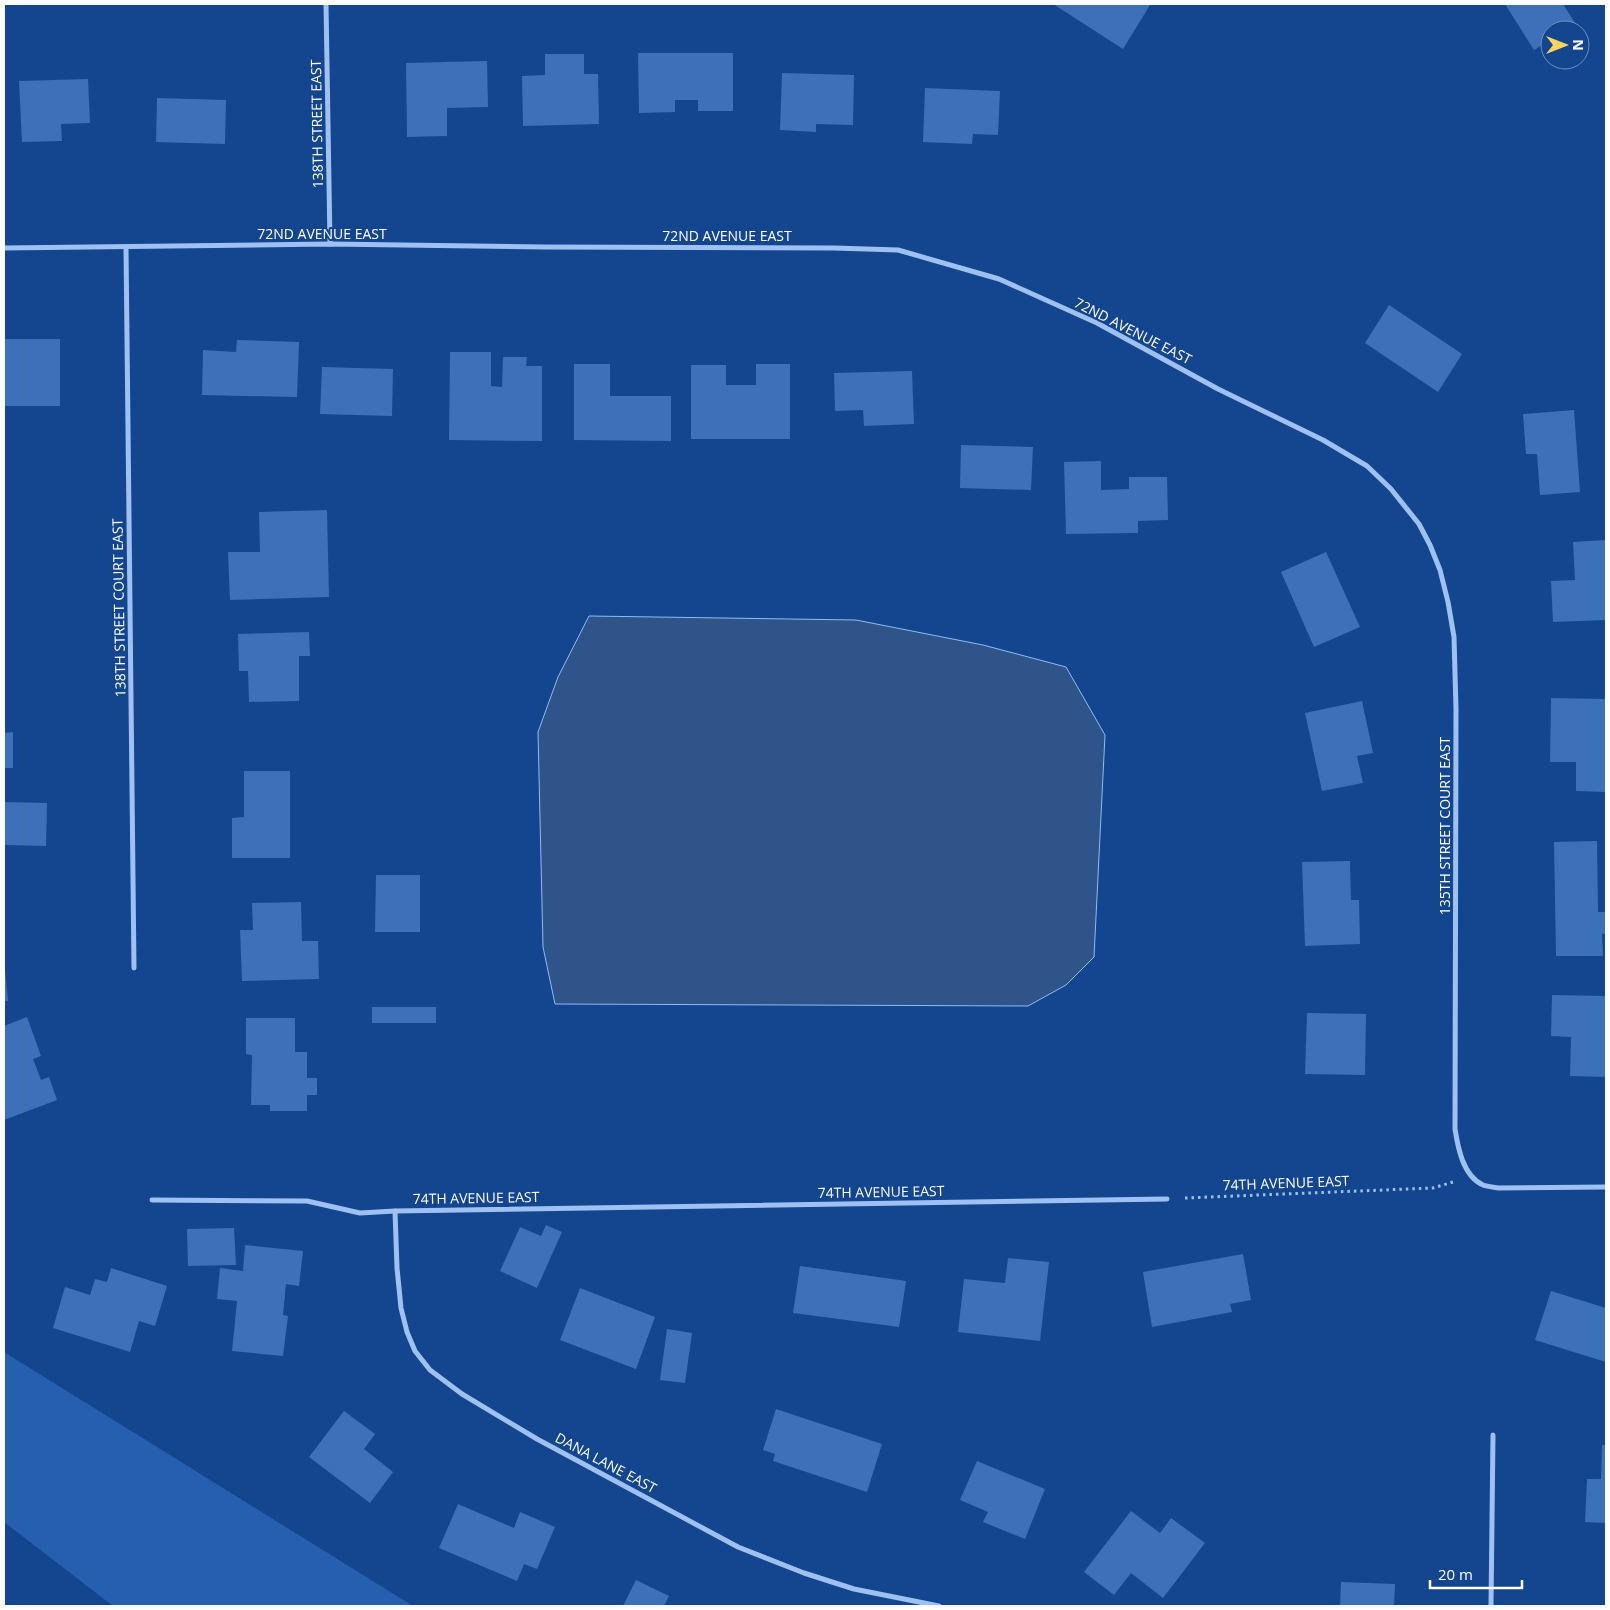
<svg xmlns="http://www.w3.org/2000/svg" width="1610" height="1610" font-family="'Open Sans',sans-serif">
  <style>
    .green { fill: #255fae }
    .water { fill: #2f548a; stroke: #8fbcf5 }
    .building { fill: #3c70b8 }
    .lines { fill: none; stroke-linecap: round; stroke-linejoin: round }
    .path { stroke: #9ec1f1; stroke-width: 3; stroke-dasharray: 2.5 4; stroke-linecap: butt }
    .street { stroke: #9ec1f1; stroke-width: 5 }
    .labels { text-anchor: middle; stroke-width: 4; stroke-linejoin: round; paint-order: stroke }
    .street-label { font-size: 14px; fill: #fff; stroke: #13468f }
  </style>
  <rect width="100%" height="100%" fill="#13468f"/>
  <polygon class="green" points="4,1352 413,1606 113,1606 4,1522"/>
  <polygon class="water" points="589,616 856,620 983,645 1066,667 1105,735 1094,957 1066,985 1028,1006 555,1004 543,947 538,732 558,677"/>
  <g class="building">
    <polygon points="1053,4 1148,4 1150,5 1123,49"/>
    <polygon points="1505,4 1563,4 1575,23 1565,30 1550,30 1550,40 1534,50"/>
    <polygon points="638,53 733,53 733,111 698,111 698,100 675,100 675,112 639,113"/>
    <polygon points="545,54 584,54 584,74 598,74 599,124 523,126 522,76 545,75"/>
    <polygon points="487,61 488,107 447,108 447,136 407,137 406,63"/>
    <polygon points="782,73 854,75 853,125 816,124 816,132 780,130"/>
    <polygon points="88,79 90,123 61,124 62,141 22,142 19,81"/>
    <polygon points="925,88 1000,91 998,135 973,134 972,144 923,142"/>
    <polygon points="157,98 226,100 225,144 156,142"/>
    <polygon points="1389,305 1462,354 1438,392 1365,343"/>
    <rect x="4" y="339" width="56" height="67"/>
    <polygon points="237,340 299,342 297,397 202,395 203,350 236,352"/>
    <polygon points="450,352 491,352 491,386 502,387 503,357 527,357 526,366 542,366 542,441 449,440"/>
    <polygon points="574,364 610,364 610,396 671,396 671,441 574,440"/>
    <polygon points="756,364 790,364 790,439 691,439 691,365 726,365 726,385 756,385"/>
    <polygon points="322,367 393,369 392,416 320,414"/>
    <polygon points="912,371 914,424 864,426 863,410 835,411 834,373"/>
    <polygon points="1574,410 1580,492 1540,495 1537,454 1526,454 1523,414"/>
    <polygon points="961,445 1033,447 1031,490 960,488"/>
    <polygon points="1101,461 1101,490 1129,489 1129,477 1167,477 1168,520 1138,521 1138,533 1066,534 1064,462"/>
    <polygon points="327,510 329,597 230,600 228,552 260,552 259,512"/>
    <polygon points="1606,540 1606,620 1553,622 1551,581 1575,580 1573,542"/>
    <polygon points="1326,552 1360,627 1314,647 1281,572"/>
    <polygon points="309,632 310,656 299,656 299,701 249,702 248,671 239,671 238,634"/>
    <polygon points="1551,698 1606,699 1606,792 1576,791 1576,762 1550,762"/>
    <polygon points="1362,701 1373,753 1357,756 1363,783 1322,791 1305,713"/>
    <polygon points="13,732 13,768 4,768 4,733"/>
    <polygon points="244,771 290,771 290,858 232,858 232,818 244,817"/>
    <polygon points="4,802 47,803 46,846 4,845"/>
    <polygon points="1597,841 1598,912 1606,912 1606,934 1602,934 1603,956 1556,956 1554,842"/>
    <polygon points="1350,861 1351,900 1359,900 1360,944 1305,946 1302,862"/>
    <polygon points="376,875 420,875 420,932 375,932"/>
    <polygon points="301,902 302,941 318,941 319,979 242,981 240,930 253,930 252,903"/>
    <polygon points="4,970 5,970 8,1001 4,1001"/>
    <polygon points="1552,995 1606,996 1606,1077 1570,1076 1571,1037 1551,1036"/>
    <rect x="372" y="1007" width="64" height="16"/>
    <polygon points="1307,1013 1366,1014 1365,1075 1305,1074"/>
    <polygon points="27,1017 41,1056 33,1059 41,1080 49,1077 57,1100 4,1120 4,1026"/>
    <polygon points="246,1018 295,1018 295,1052 307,1052 307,1078 317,1078 317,1095 307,1095 307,1111 270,1111 270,1105 251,1105 252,1055 246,1054"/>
    <polygon points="546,1225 562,1232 537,1288 500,1271 520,1227 541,1236"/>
    <polygon points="234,1228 236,1265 188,1266 187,1229"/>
    <polygon points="245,1245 303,1251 299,1286 286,1284 283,1315 288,1316 283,1356 232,1351 237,1301 217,1299 220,1268 243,1271"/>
    <polygon points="1243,1254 1251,1300 1230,1304 1232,1312 1152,1327 1143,1272"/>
    <polygon points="1008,1258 1049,1262 1040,1341 958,1332 964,1279 1005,1283"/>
    <polygon points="800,1266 906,1281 899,1327 793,1313"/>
    <polygon points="111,1268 167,1286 155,1326 139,1321 130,1352 53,1328 65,1287 90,1295 95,1279 107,1282"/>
    <polygon points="580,1288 655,1317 636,1369 560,1340"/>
    <polygon points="1551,1291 1606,1308 1606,1362 1535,1340"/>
    <polygon points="667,1329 692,1333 685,1383 660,1380"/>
    <polygon points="776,1409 882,1444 867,1492 773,1461 775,1454 763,1450"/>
    <polygon points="344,1411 375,1434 364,1449 393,1472 370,1503 309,1457"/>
    <polygon points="1602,1445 1606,1445 1606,1523 1585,1522 1587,1479 1601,1479"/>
    <polygon points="977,1461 1045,1489 1025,1539 983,1522 988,1512 960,1500"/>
    <polygon points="458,1504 514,1528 520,1512 555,1527 537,1569 524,1564 517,1581 439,1548"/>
    <polygon points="1131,1511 1160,1533 1171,1518 1205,1543 1163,1598 1131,1573 1114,1595 1084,1572"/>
    <polygon points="636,1580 669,1596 664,1606 623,1606"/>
    <polygon points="1341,1582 1395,1584 1394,1606 1340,1606"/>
  </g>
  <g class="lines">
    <polyline class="path" points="1185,1198 1433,1188 1453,1182"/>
    <g class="street">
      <polyline points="326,4 330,244"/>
      <path d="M4 248 330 244 545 247 834 248 898 250 999 279 1097 323 1218 389 1323 440 1367 466 1391 489 1419 524 1430 545 1440 570 1448 602 1454 637 1456 709 1455 1129C1458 1148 1463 1176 1483 1185 1488 1187 1494 1187 1499 1188L1606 1187"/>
      <polyline points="126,248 134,968"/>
      <polyline points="152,1200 307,1201 360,1213 395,1211 1167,1199"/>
      <polyline points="395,1211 397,1268 401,1308 407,1332 415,1351 430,1370 462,1394 537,1439 738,1547 804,1573 854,1589 939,1606"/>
      <polyline points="1491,1606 1493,1435"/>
    </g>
  </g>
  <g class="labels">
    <g class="street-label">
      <text transform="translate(317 124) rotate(-91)" y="5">138TH STREET EAST</text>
      <text x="322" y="239">72ND AVENUE EAST</text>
      <text x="727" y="241">72ND AVENUE EAST</text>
      <text transform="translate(1133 331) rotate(27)" y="5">72ND AVENUE EAST</text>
      <text transform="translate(119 608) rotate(-91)" y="5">138TH STREET COURT EAST</text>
      <text transform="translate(1445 826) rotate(-90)" y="5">135TH STREET COURT EAST</text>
      <text transform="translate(1286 1183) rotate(-2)" y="5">74TH AVENUE EAST</text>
      <text transform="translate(881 1192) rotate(-1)" y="5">74TH AVENUE EAST</text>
      <text transform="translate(476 1198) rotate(-1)" y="5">74TH AVENUE EAST</text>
      <text transform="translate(606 1463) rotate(28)" y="5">DANA LANE EAST</text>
    </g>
  </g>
  <rect width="1610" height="1610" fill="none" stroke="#ffffff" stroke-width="10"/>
  <g transform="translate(1565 45) rotate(90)"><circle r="24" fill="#13468f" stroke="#7190bc"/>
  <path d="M0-4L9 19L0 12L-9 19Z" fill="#ffd45e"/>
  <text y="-8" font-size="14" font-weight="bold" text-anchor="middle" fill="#ffffff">N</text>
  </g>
  <path d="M1430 1580v8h92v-8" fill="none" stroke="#ffffff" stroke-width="2.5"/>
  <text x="1438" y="1580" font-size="15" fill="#ffffff" stroke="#13468f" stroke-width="4" paint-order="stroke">20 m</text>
</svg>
